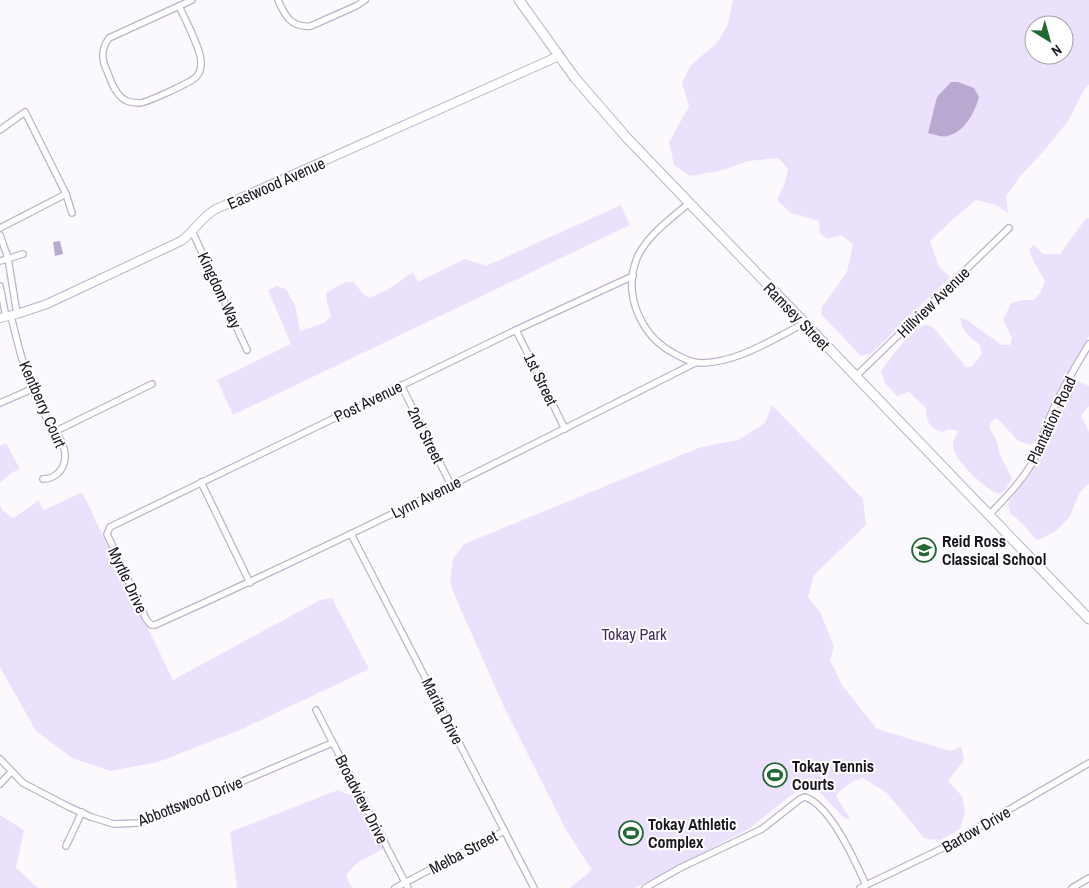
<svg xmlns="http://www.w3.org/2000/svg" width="1089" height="888" font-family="'Archivo Narrow',sans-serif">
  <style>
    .green { fill: #ece1fc; fill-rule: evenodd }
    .water { fill: #b9a9d1 }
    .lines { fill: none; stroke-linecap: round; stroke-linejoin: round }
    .minor-casing { stroke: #bcb2ca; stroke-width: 8 }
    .tertiary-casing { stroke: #bcb2ca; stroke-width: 10 }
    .primary-casing { stroke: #bcb2ca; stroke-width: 11 }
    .minor { stroke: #fff; stroke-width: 5.5 }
    .tertiary { stroke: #fff; stroke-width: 8 }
    .primary { stroke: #fff; stroke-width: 9 }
    .labels { text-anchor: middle; stroke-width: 4; stroke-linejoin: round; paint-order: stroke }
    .street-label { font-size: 16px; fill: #1a161f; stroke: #fff }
    .poi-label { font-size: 16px; font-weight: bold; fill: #1a161f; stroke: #fff; text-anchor: start }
    .park-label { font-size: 16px; fill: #3f275a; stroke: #fff }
  </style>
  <rect width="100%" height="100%" fill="#fbf9fe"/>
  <g class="green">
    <path d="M733 0H1089V84L1083 92 1068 121 1043 152 1021 175 1006 196 1008 213 996 205 976 200 951 221 930 241 939 267 950 277 872 353 861 356 821 314 822 307 847 272 853 244 841 235 828 239 820 234 819 221 791 213 777 200 785 182 788 169 778 158 748 161 720 171 690 176 674 165 669 142 689 106 682 83 691 65 717 43 728 24ZM1034 25H1064V55H1034Z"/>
    <polygon points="621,205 630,225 233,415 217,380 291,344 268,290 277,286 286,289 295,305 300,331 324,323 331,316 327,302 326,293 345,282 354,282 363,294 370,298 387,290 413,272 418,282 465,259 486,266"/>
    <path d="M1086 218H1089V336L1048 409 1039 440 1030 445 1018 441 997 418 992 421 989 426 997 442 1000 455 1012 478 1006 489 1000 494C986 491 954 460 953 446 952 441 956 436 958 431L949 429 942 432C929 427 926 422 926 408L909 392 897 396 885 383 881 371C889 360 913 326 926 325 928 325 931 326 933 327L966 367H971L982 354 980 345C971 338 961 331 960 318L967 320 1002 345H1010L1012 338 1003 320 1011 303 1024 300H1034L1040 293 1045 281 1034 262 1029 249 1034 245 1043 254H1060Z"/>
    <path d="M1074 379 1089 386V406L1081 415 1089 432V484C1079 489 1075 504 1071 514 1065 525 1048 538 1036 540L1024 525 1010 513 1008 503 1037 462 1046 444 1057 412Z"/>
    <path d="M772 405 863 499 866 525 814 575 808 597 820 612 834 646 830 660 842 685 877 729 951 751 961 746 964 760 948 781 962 796 965 812 960 829 941 840 925 839 887 793 863 778C851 781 844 786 836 796L850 819H845L809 781 750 828 635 888H570L592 870 566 830 504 707 454 594 450 582 453 559 464 544 701 447 738 440 765 423Z"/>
    <polygon points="6,443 20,469 11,473 0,483 0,446"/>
    <polygon points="82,492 173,680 320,600 332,598 369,669 240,730 158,762 111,771 72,758 36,731 0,667 0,504 2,510 13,518 30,507 38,500 44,510"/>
    <polygon points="338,790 347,794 364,791 391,845 357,863 346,875 352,888 237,888 230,832"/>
    <polygon points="0,815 24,830 16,868 38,888 0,888"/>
  </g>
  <g class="water">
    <path d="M951 82H958L974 88 979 97C975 112 964 133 947 136 942 138 934 134 928 133L937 97Z"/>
    <polygon points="60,241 63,254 55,256 53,242"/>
  </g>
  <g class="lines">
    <g class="minor-casing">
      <g id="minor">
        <path d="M278 0C285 16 291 28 311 26L356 6 365 0"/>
        <path d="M179 6C185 19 202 51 201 63 201 68 199 74 196 77 190 83 148 102 140 103 134 103 129 102 125 100 115 94 111 81 107 71 101 59 101 49 109 38Z"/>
        <polyline points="179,6 192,0"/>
        <polyline points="0,130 25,112 66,194 72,213"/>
        <path d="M689 203C671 219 647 235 637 258 622 296 642 338 677 355 684 359 694 363 702 363 739 362 773 339 805 323"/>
        <polyline points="0,228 66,194"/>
        <polyline points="192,231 247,350"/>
        <polyline points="0,235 8,258 17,314"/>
        <polyline points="0,261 23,254"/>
        <path d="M633 276 516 330 110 527 107 534 146 619 151 625H155C338 543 517 453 695 363"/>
        <polyline points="0,286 6,317"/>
        <path d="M11 316C20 354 29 390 50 424 57 434 66 445 65 458 64 471 54 479 43 479"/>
        <polyline points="516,330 565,429"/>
        <polyline points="856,376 1009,228"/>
        <polyline points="401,385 451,485"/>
        <polyline points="0,403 32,389"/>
        <polyline points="56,431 152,384"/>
        <polyline points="201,482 250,583"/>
        <path d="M989 515C1003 500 1018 486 1029 468 1039 453 1042 436 1049 419 1059 393 1075 368 1089 344"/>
        <polyline points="351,534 534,888"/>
        <polyline points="316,710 408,888"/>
        <polyline points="0,759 23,783 69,807 91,817 114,824 138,823 175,810 332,743"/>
        <polyline points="0,784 11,772"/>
        <polyline points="66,846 82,812"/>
        <polyline points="395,888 504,831"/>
        <path d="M645 888 680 868 762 829 800 799 805 797C831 806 855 861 866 885"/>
        <polyline points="860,888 943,848 1089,763"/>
        <polyline points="1072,888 1089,878"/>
      </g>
    </g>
    <g class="tertiary-casing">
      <path id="tertiary" d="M0 318 17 314 47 304 181 241C195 231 200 218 216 209L559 56"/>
    </g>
    <g class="primary-casing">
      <polyline id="primary" points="519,0 575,78 627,138 1089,619"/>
    </g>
    <use href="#minor" class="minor"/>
    <use href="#tertiary" class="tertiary"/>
    <use href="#primary" class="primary"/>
  </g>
  <defs>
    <g id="school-ring" transform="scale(1.25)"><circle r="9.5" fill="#fff" stroke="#236833" stroke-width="1.5"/><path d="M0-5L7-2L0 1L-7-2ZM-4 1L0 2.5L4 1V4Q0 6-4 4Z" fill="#236833"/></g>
    <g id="stadium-ring" transform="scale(1.25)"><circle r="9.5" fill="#fff" stroke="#236833" stroke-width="1.5"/><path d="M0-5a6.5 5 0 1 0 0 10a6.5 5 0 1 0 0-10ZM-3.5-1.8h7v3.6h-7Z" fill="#236833"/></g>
  </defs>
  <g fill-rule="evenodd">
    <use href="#school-ring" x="924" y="550"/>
    <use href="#stadium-ring" x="775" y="775"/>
    <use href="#stadium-ring" x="631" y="833"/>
  </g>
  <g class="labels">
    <g class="street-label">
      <text transform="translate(276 183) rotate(-24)" y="6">Eastwood Avenue</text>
      <text transform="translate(220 290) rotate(65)" y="6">Kingdom Way</text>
      <text transform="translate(933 302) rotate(-44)" y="6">Hillview Avenue</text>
      <text transform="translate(797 316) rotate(46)" y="6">Ramsey Street</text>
      <text transform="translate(541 379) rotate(64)" y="6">1st Street</text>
      <text transform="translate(368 401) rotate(-26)" y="6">Post Avenue</text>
      <text transform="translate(43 404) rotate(66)" y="6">Kentberry Court</text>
      <text transform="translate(1051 420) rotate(-65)" y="6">Plantation Road</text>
      <text transform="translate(426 435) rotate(63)" y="6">2nd Street</text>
      <text transform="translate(426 497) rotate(-26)" y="6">Lynn Avenue</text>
      <text transform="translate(128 580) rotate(65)" y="6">Myrtle Drive</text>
      <text transform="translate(443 711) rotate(63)" y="6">Marita Drive</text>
      <text transform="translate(362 799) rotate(63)" y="6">Broadview Drive</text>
      <text transform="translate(190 801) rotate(-21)" y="6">Abbottswood Drive</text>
      <text transform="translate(976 829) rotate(-30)" y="6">Bartow Drive</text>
      <text transform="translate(463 852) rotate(-28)" y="6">Melba Street</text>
    </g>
    <g class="poi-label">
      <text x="942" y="547">Reid Ross<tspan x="942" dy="18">Classical School</tspan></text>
      <text x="792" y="772">Tokay Tennis<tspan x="792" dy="18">Courts</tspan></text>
      <text x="648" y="830">Tokay Athletic<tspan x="648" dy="18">Complex</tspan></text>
    </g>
    <g class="park-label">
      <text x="634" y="640">Tokay Park</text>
    </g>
  </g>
  <g transform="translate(1049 40) rotate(143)"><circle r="24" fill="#ffffff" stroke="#a3a2a5"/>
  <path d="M0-4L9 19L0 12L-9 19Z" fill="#236833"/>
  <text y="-8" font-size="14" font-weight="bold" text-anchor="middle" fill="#1a161f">N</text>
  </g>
</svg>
